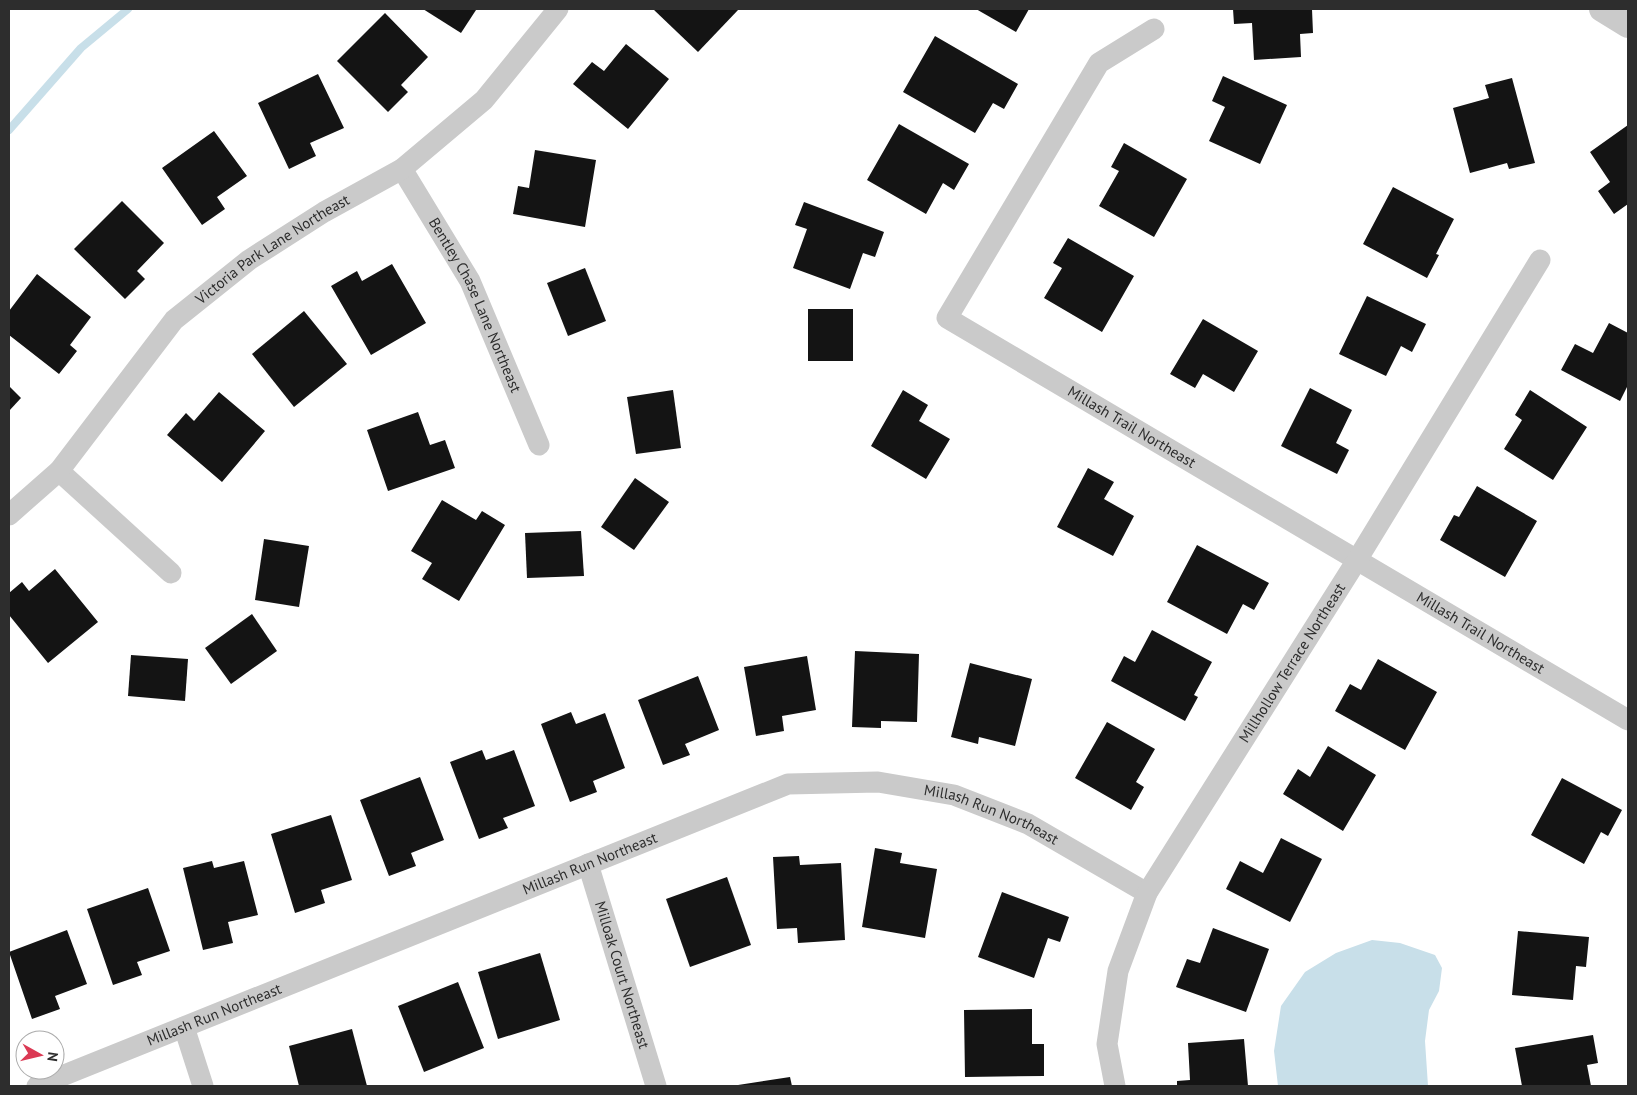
<svg xmlns="http://www.w3.org/2000/svg" width="1637" height="1095" font-family="'PT Sans',sans-serif">
  <style>
    .water { fill: #c8dfe9 }
    .lines { fill: none; stroke-linecap: round; stroke-linejoin: round }
    .stream { stroke: #c8dfe9; stroke-width: 8 }
    .building { fill: #141414 }
    .minor { stroke: #cacaca; stroke-width: 21 }
    .tertiary { stroke: #cacaca; stroke-width: 26 }
    .labels { text-anchor: middle; stroke-width: 5; stroke-linejoin: round; paint-order: stroke }
    .street-label { font-size: 15px; fill: #2d2d2d; stroke: #fff }
  </style>
  <rect width="100%" height="100%" fill="#fff"/>
  <polygon class="water" points="1372,940 1400,943 1435,955 1442,968 1439,991 1429,1010 1425,1041 1428,1086 1278,1086 1274,1051 1281,1006 1305,972 1336,953"/>
  <g class="lines">
    <polyline class="stream" points="9,130 81,48 128,9"/>
  </g>
  <g class="building">
    <polygon points="423,9 473,9 476,10 461,33"/>
    <polygon points="653,9 739,9 698,52"/>
    <polygon points="976,9 1029,9 1016,32"/>
    <polygon points="1233,9 1312,9 1313,33 1300,34 1301,57 1254,60 1252,23 1234,24"/>
    <polygon points="385,13 428,57 401,85 408,92 388,112 337,61"/>
    <polygon points="935,36 1018,84 1004,109 993,103 975,133 903,92"/>
    <polygon points="626,44 669,79 628,129 573,84 592,62 604,71"/>
    <polygon points="318,74 344,128 310,143 316,156 289,169 258,103"/>
    <polygon points="1223,76 1287,105 1260,164 1209,141 1225,107 1212,101"/>
    <polygon points="1512,78 1535,163 1509,169 1507,163 1470,173 1453,108 1489,98 1485,85"/>
    <polygon points="899,124 969,164 954,190 943,183 926,214 867,180"/>
    <polygon points="1628,125 1628,204 1614,214 1598,191 1610,182 1590,152"/>
    <polygon points="214,131 247,176 217,197 225,209 202,225 162,168"/>
    <polygon points="1124,143 1187,179 1154,237 1099,206 1119,171 1111,167"/>
    <polygon points="535,150 596,160 585,227 513,214 518,186 529,188"/>
    <polygon points="1393,187 1454,219 1436,254 1439,255 1427,278 1363,244"/>
    <polygon points="122,201 164,243 137,271 145,279 125,299 74,249"/>
    <polygon points="804,202 884,232 875,257 863,253 850,289 793,268 807,229 795,225"/>
    <polygon points="1068,238 1134,276 1102,332 1044,298 1062,268 1053,263"/>
    <polygon points="392,264 426,323 371,355 331,286 357,271 362,281"/>
    <polygon points="585,268 606,321 568,336 547,283"/>
    <polygon points="37,274 91,317 70,345 77,351 59,374 9,335 9,311"/>
    <polygon points="1367,296 1426,324 1412,352 1401,346 1386,376 1339,354"/>
    <rect x="808" y="309" width="45" height="52"/>
    <polygon points="304,311 347,364 294,407 252,354"/>
    <polygon points="1203,319 1258,351 1234,392 1203,374 1195,388 1170,374"/>
    <polygon points="1609,323 1628,333 1628,385 1620,401 1561,370 1575,344 1593,353"/>
    <polygon points="9,386 21,398 9,411"/>
    <polygon points="1310,388 1352,410 1336,443 1349,450 1337,474 1281,446"/>
    <polygon points="673,390 681,448 636,454 627,397"/>
    <polygon points="903,390 928,405 919,421 950,439 926,479 871,446"/>
    <polygon points="1530,390 1587,427 1553,480 1504,449 1522,420 1515,415"/>
    <polygon points="219,392 265,431 222,482 167,435 186,413 194,421"/>
    <polygon points="418,412 430,445 445,440 455,468 388,491 367,430"/>
    <polygon points="1088,468 1114,482 1104,499 1134,516 1113,556 1057,527"/>
    <polygon points="635,478 669,502 634,550 601,527"/>
    <polygon points="1477,486 1537,521 1505,577 1440,540 1454,515 1459,517"/>
    <polygon points="442,500 476,520 482,511 505,525 459,601 422,579 432,563 411,551"/>
    <polygon points="581,531 584,576 527,578 525,533"/>
    <polygon points="264,539 309,546 299,607 255,600"/>
    <polygon points="1197,545 1269,583 1254,610 1243,604 1227,634 1167,602"/>
    <polygon points="55,569 98,622 48,663 9,615 9,593 22,582 29,591"/>
    <polygon points="252,614 277,651 231,684 205,648"/>
    <polygon points="1152,630 1212,662 1194,695 1198,697 1185,721 1111,681 1124,656 1135,662"/>
    <polygon points="855,651 919,654 917,722 881,721 881,728 852,727"/>
    <polygon points="131,655 188,659 185,701 128,696"/>
    <polygon points="807,656 816,710 782,716 784,731 756,736 744,667"/>
    <polygon points="1378,659 1437,692 1405,750 1335,711 1350,684 1361,690"/>
    <polygon points="970,663 1032,679 1015,746 979,737 978,744 951,737"/>
    <polygon points="698,676 719,730 685,744 690,755 663,765 638,700"/>
    <polygon points="571,712 576,724 605,713 625,768 593,781 597,792 570,802 541,724"/>
    <polygon points="1107,722 1155,749 1136,782 1144,787 1131,810 1075,778"/>
    <polygon points="1328,746 1376,775 1343,831 1283,794 1298,769 1310,777"/>
    <polygon points="482,750 486,760 514,750 535,806 503,818 508,828 479,839 450,762"/>
    <polygon points="420,777 444,840 411,853 416,866 389,876 360,800"/>
    <polygon points="1562,778 1622,810 1608,836 1601,832 1584,864 1531,835"/>
    <polygon points="331,815 352,880 321,890 325,903 295,913 271,834"/>
    <polygon points="1281,838 1322,859 1290,922 1226,889 1240,861 1263,873"/>
    <polygon points="875,848 902,853 900,863 937,869 925,938 862,927"/>
    <polygon points="799,856 800,865 841,863 845,940 798,943 797,928 777,929 773,857"/>
    <polygon points="212,861 214,868 244,861 258,915 228,922 233,943 203,950 183,868"/>
    <polygon points="727,877 751,945 690,967 666,899"/>
    <polygon points="148,888 170,951 137,962 142,975 113,985 87,909"/>
    <polygon points="1002,892 1069,917 1060,942 1048,938 1034,978 978,957"/>
    <polygon points="1213,928 1269,949 1246,1012 1176,987 1187,959 1200,963"/>
    <polygon points="67,930 87,984 55,996 60,1009 32,1019 9,952"/>
    <polygon points="1518,931 1589,937 1586,967 1576,966 1573,1000 1512,995"/>
    <polygon points="540,953 560,1020 498,1039 478,972"/>
    <polygon points="458,982 484,1048 424,1072 398,1006"/>
    <polygon points="1032,1009 1032,1044 1044,1044 1044,1076 965,1077 964,1010"/>
    <polygon points="352,1029 367,1086 299,1086 289,1046"/>
    <polygon points="1593,1035 1598,1063 1587,1065 1591,1086 1522,1086 1515,1048"/>
    <polygon points="1244,1039 1248,1086 1177,1086 1177,1081 1190,1080 1188,1043"/>
    <polygon points="790,1077 792,1086 738,1086 738,1085"/>
  </g>
  <g class="lines">
    <g class="minor">
      <path id="s1" d="M1154 29 1099 63 947 318 1628 720"/>
      <path id="s2" d="M402 169 470 281 539 445"/>
      <polyline points="59,471 171,573"/>
      <path id="s3" d="M9 515 59 471 174 320 249 260 324 212 402 169 484 100 558 9"/>
      <path id="s4" d="M588 864 656 1086"/>
      <polyline points="184,1027 203,1086"/>
      <path id="s5" d="M37 1086 788 784 878 782 954 795 1028 824 1147 893"/>
      <path id="s6" d="M1115 1086 1107 1044 1118 971 1147 893 1357 560 1540 260"/>
    </g>
    <polyline class="tertiary" points="1602,9 1628,25"/>
  </g>
  <g class="labels">
    <g class="street-label">
      <text dy="5" stroke="none"><textPath href="#s3" startOffset="378">Victoria Park Lane Northeast</textPath></text>
      <text dy="5" stroke="none"><textPath href="#s2" startOffset="155">Bentley Chase Lane Northeast</textPath></text>
      <text dy="5" stroke="none"><textPath href="#s1" startOffset="576">Millash Trail Northeast</textPath></text>
      <text dy="5" stroke="none"><textPath href="#s1" startOffset="981">Millash Trail Northeast</textPath></text>
      <text dy="5" stroke="none"><textPath href="#s6" startOffset="472">Millhollow Terrace Northeast</textPath></text>
      <text dy="5" stroke="none"><textPath href="#s5" startOffset="1018">Millash Run Northeast</textPath></text>
      <text dy="5" stroke="none"><textPath href="#s5" startOffset="596">Millash Run Northeast</textPath></text>
      <text dy="5" stroke="none"><textPath href="#s4" startOffset="116">Milloak Court Northeast</textPath></text>
      <text dy="5" stroke="none"><textPath href="#s5" startOffset="191">Millash Run Northeast</textPath></text>
    </g>
  </g>
  <rect width="1637" height="1095" fill="none" stroke="#2d2d2d" stroke-width="20"/>
  <g transform="translate(40 1055) rotate(98)"><circle r="24" fill="#ffffff" stroke="#ababab"/>
  <path d="M0-4L9 19L0 12L-9 19Z" fill="#db3954"/>
  <text y="-8" font-size="14" font-weight="bold" text-anchor="middle" fill="#2d2d2d">N</text>
  </g>
</svg>
